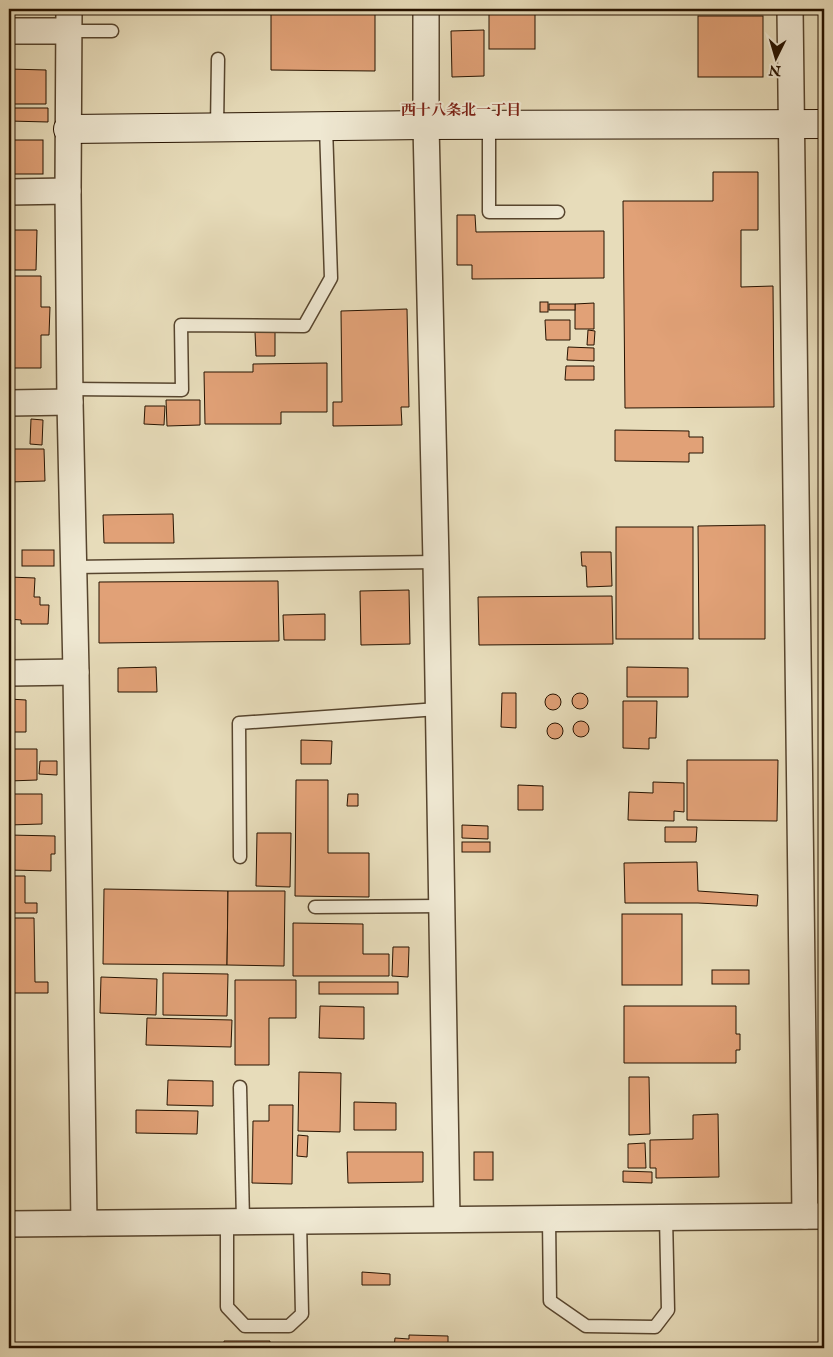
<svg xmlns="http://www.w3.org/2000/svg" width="833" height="1357" font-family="'IM FELL English','Noto Serif JP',serif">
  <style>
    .building { fill: #e1a177; stroke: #271300 }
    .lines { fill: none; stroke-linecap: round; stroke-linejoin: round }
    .lane-casing { stroke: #57452e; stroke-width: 15 }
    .street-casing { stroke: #57452e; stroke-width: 28 }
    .secondary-casing { stroke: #271300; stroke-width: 30 }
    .lane { stroke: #efe8d2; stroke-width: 12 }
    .street { stroke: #efe8d2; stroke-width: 25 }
    .secondary { stroke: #efe8d2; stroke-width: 28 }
    .labels { text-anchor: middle; stroke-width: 4; stroke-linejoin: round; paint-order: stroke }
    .neighbourhood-label { font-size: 15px; font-weight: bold; fill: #7a1f14; stroke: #efe8d2 }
  </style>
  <rect width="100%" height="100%" fill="#e7dcba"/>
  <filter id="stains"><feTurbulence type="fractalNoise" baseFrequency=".004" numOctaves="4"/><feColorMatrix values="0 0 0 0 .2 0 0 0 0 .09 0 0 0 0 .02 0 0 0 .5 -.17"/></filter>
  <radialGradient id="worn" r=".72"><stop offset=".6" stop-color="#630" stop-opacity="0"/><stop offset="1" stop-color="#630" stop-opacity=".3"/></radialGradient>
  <g class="building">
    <polygon points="271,9 375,9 375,71 271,70"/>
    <rect x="489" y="9" width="46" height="40"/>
    <polygon points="696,9 762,9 762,10 696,11"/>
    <rect x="698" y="16" width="65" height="61"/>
    <polygon points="484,30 484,76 452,77 451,31"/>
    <polygon points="9,69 46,70 46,104 9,104"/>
    <polygon points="9,108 48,108 48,122 9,121"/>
    <rect x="9" y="140" width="34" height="34"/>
    <polygon points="713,172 758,172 758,230 741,230 741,287 773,286 774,407 625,408 623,201 713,201"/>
    <polygon points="457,215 475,215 476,232 604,231 604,278 472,279 472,265 457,265"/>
    <polygon points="9,230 37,230 36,270 9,270"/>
    <rect x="820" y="232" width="4" height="20"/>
    <polygon points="9,276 41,276 41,307 50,307 49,335 41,335 41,368 9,368"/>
    <polygon points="820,276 824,276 824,399 821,399"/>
    <rect x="540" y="302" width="8" height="10"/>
    <polygon points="594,303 594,329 575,329 575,304"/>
    <rect x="549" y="304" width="26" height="6"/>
    <polygon points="407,309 409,407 401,407 402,425 333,426 333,402 342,402 341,311"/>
    <polygon points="545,320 570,320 570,340 546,340"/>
    <polygon points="588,330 595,331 594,345 587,345"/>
    <polygon points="255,332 275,332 275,356 256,356"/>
    <polygon points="568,347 594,348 594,361 567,360"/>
    <polygon points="327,363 327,412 281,412 281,424 205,424 204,372 253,372 253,364"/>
    <polygon points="566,366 594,366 594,380 565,380"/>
    <polygon points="166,400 200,400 200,425 167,426"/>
    <polygon points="145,406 165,406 164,425 144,424"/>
    <polygon points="31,419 43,420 42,445 30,444"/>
    <polygon points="615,430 689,431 689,437 703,437 703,453 689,453 689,462 615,461"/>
    <polygon points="9,449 44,449 45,481 9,482"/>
    <polygon points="173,514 174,543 104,543 103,515"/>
    <polygon points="765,525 765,639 699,639 698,526"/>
    <rect x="616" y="527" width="77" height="112"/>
    <rect x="22" y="550" width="32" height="16"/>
    <polygon points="581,552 611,552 612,586 587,587 586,566 582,566"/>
    <polygon points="9,577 35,578 34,597 40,597 40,605 49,605 48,624 21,624 21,620 9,619"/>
    <polygon points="278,581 279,641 99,643 99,582"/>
    <polygon points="409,590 410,644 361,645 360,591"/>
    <polygon points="612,596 613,644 479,645 478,597"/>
    <polygon points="325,614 325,640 284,640 283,615"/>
    <polygon points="156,667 157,692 118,692 118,668"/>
    <polygon points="627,667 688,668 688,697 627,697"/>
    <polygon points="502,693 516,693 516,728 501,727"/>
    <circle cx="580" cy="701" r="8"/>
    <circle cx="553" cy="702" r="8"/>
    <polygon points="9,699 26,700 26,732 9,732"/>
    <polygon points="623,701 657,701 656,738 649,738 649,749 623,748"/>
    <circle cx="581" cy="729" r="8"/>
    <circle cx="555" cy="731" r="8"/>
    <polygon points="301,740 332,741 331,764 301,764"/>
    <polygon points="9,749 37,749 37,780 9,781"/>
    <polygon points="687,760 778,760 777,821 687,820"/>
    <polygon points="40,761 57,761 57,775 39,774"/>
    <polygon points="296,780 328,780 328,853 369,853 369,897 295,896"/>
    <polygon points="653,782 684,783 684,812 674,811 674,821 628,820 629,792 653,793"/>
    <polygon points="518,785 543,786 543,810 518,810"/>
    <polygon points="9,794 42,794 42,824 9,825"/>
    <polygon points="348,794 358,794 358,806 347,806"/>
    <polygon points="462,825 488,826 488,839 462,838"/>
    <polygon points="665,827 697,827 696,842 665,842"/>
    <polygon points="257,833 291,833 290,887 256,886"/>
    <polygon points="9,835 55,836 55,854 51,854 51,871 9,870"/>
    <rect x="462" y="842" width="28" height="10"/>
    <polygon points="697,862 698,891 758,895 757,906 698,903 625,903 624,863"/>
    <polygon points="9,876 25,876 25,903 37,903 37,913 9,913"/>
    <polygon points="104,889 228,891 227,965 103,964"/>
    <polygon points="228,891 285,891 284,966 227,965"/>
    <rect x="622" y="914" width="60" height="71"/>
    <polygon points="9,918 34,918 35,982 48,982 48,993 9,993"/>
    <polygon points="293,923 363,924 363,954 389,954 389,976 293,976"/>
    <polygon points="393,947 409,947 408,977 392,976"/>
    <rect x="712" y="970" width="37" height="14"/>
    <polygon points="163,973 228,974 227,1016 163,1015"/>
    <polygon points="101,977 157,979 156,1015 100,1013"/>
    <polygon points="235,980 296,980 296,1018 269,1018 269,1065 235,1065"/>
    <rect x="319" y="982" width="79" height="12"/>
    <polygon points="320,1006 364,1007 364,1039 319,1038"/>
    <polygon points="624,1006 736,1006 736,1034 740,1034 740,1050 736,1050 736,1063 624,1063"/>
    <polygon points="147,1018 232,1020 231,1047 146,1045"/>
    <polygon points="299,1072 341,1073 340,1132 298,1131"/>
    <polygon points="629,1077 649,1077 650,1134 629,1135"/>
    <polygon points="168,1080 213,1081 213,1106 167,1105"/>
    <polygon points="354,1102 396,1103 396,1130 354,1130"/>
    <polygon points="269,1105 293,1105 292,1184 252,1183 253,1121 269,1121"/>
    <polygon points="136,1110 198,1111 197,1134 136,1133"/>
    <polygon points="718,1114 719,1177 656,1178 656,1168 650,1168 650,1140 693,1139 693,1115"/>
    <polygon points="298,1135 308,1136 307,1157 297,1156"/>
    <polygon points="645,1143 646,1168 628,1168 628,1144"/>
    <polygon points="347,1152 423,1152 423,1182 348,1183"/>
    <rect x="474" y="1152" width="19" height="28"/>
    <polygon points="623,1171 652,1172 652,1183 623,1182"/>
    <polygon points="362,1272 390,1274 390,1285 362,1285"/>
    <polygon points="409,1335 448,1336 448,1348 394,1348 395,1338 409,1339"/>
    <polygon points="224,1341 270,1341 269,1348 224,1348"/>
  </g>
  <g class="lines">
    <g class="lane-casing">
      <g id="lane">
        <polyline points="69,31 112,31"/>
        <polyline points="489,125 489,212 558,212"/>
        <polyline points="217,128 218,59"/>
        <polyline points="70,389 182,390 181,325 304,326 331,278 326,127"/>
        <polyline points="73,567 436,562"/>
        <polyline points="240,857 239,723 438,709"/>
        <polyline points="315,907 442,906"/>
        <polyline points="240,1087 243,1221"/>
        <polyline points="549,1219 550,1301 586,1326 655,1327 668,1310 666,1217"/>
        <polyline points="227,1222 227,1307 245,1326 289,1326 302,1314 300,1221"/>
      </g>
    </g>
    <g class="street-casing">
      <g id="street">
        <polyline points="69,9 68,191 70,402 76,672 84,1223"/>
        <polyline points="426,9 426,125 436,562 447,1219"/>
        <polyline points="790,9 805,1216"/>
        <polyline points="9,31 69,31"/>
        <polyline points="9,192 68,191"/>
        <polyline points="9,403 70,402"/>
        <polyline points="9,673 76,672"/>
        <polyline points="9,1224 824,1216"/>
      </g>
    </g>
    <g class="secondary-casing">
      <polyline id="secondary" points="68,129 426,125 824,124"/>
    </g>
    <use href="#lane" class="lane"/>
    <use href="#street" class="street"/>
    <use href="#secondary" class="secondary"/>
  </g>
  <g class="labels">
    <g class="neighbourhood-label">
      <text x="461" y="115">西十八条北一丁目</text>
    </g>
  </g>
  <rect width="833" height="1357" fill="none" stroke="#e7dcba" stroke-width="30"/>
  <rect x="10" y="10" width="813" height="1337" fill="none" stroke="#271300" stroke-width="2.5"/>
  <rect x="15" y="15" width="803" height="1327" fill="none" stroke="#271300"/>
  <g transform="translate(776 58) rotate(185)" stroke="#efe8d2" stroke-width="4" paint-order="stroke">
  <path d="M0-4L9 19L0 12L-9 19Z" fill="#271300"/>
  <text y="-8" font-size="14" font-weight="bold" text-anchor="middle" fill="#271300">N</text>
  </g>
  <rect width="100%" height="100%" filter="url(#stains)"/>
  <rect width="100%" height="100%" fill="url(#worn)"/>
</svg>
